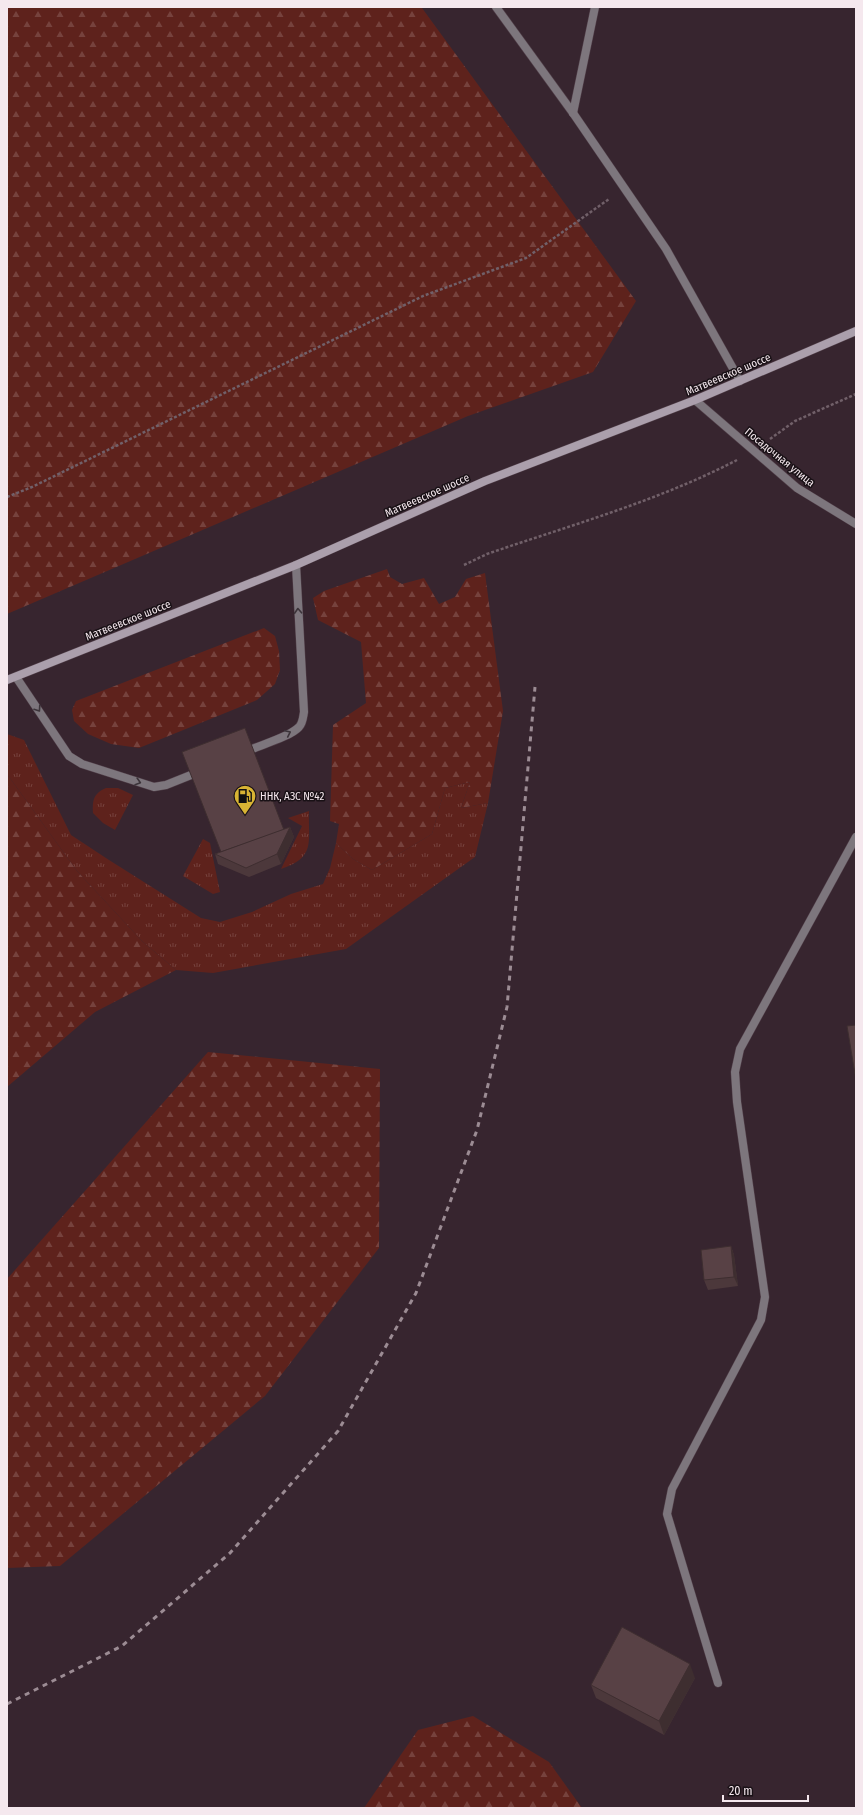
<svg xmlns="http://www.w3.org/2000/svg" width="863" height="1815" font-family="'Fira Sans Condensed',sans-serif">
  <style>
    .grass { fill: url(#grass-tufts) }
    .forest { fill: url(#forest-firs) }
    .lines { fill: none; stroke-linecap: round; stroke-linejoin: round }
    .service-casing { stroke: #52404a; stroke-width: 9 }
    .minor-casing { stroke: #52404a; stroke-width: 9 }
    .secondary-casing { stroke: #52404a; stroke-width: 9 }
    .path { stroke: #716069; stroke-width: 2.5; stroke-dasharray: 3 2; stroke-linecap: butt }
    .service { stroke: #7d767d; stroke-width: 8 }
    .minor { stroke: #7d767d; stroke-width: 8 }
    .secondary { stroke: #ab9fac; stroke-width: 8 }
    .rail { stroke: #9c8c94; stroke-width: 3; stroke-dasharray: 5 5; stroke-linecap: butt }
    .wall { fill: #4c383b }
    .shaded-wall { fill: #3e2e30 }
    .building { fill: #584145; stroke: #3e2e30 }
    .oneway { stroke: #3c343a }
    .labels { text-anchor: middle; stroke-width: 3; stroke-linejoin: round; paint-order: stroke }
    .street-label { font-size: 11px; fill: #f5e8ee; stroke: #191116 }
    .poi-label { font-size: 11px; fill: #f5e8ee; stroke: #191116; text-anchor: start }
  </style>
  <defs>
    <pattern id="grass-tufts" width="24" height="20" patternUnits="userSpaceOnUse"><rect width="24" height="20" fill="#5e221c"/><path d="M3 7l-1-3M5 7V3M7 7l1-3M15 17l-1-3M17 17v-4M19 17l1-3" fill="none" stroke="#76423d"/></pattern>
    <pattern id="forest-firs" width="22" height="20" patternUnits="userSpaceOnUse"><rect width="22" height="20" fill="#5e221c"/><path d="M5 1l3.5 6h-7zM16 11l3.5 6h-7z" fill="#76423d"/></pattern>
  </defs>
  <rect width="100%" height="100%" fill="#37252f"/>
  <g class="grass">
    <polygon points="7,734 24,740 71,835 109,860 201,918 220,922 252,912 291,894 323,884 330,868 336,843 353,859 372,870 432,834 445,788 470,782 461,808 488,803 475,857 346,949 213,973 176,970 142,941 77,871 7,774"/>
    <path d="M106 788H118L133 795 115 830 103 823 93 813C92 800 94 793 106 788Z"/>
    <path d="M309 811C308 843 316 857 281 869L302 826 288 818Z"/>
    <polygon points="203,839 210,843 220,892 213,894 183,876"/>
  </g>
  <g class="forest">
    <polygon points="7,7 422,8 636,301 593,372 468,416 7,614"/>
    <polygon points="387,569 390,577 402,584 424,578 439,604 455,597 466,579 485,573 503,711 488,803 461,808 470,782 445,788 432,834 372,870 353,859 336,843 339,824 330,821 333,725 366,703 361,642 318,620 313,598 324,591"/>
    <polygon points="264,628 275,636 279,651 280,670 275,684 257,700 139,748 111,744 88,734 74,721 72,710 76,701"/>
    <polygon points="7,774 77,871 142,941 176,970 95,1012 7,1087"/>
    <polygon points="208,1052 380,1069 379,1248 265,1396 60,1566 7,1568 7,1279"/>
    <polygon points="473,1716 549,1762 582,1808 364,1808 418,1730"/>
  </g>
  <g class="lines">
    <g class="service-casing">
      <g id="service">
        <polyline points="573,113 595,7"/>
        <polyline points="16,677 69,756 82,764 154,787 166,785 191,775"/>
        <path d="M252 749C264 744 291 736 299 727 303 723 303 717 304 712L296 565"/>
        <polyline points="718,1683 667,1514 672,1489 761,1320 765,1297 737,1102 735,1072 740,1049 856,837"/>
      </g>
    </g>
    <g class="minor-casing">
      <g id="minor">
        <polyline points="496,7 573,113 666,249 740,381"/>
        <polyline points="695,400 797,488 856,524"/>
      </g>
    </g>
    <g class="secondary-casing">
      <polyline id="secondary" points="7,680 296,565 485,481 695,400 856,331"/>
    </g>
    <g class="path">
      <polyline points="770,439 795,421 856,394"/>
      <polyline points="7,497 32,487 423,296 526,258 609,199"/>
      <path d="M464 565 487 554C571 525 658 501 737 460"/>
    </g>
    <use href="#service" class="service"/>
    <use href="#minor" class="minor"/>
    <use href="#secondary" class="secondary"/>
    <polyline class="rail" points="7,1704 122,1646 230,1553 338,1431 416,1293 477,1130 507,1007 535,687"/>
  </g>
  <g class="wall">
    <polygon points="290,827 294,837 281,864 249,877 218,864 215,854"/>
    <polygon points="731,1246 734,1255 738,1286 708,1290 704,1280"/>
    <polygon points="695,1678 664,1735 596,1698 591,1685"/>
  </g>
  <g class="shaded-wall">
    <polygon points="290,827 294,837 281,864 277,854"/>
    <polygon points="731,1246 734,1255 738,1286 734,1277"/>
    <polygon points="690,1664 695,1678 664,1735 659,1721"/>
  </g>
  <g class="building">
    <polygon points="245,728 284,830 221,852 182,752"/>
    <polygon points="290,827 277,854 246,868 215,854"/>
    <polygon points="856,1025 856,1080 847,1026"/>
    <polygon points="731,1246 734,1277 704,1280 701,1250"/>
    <polygon points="622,1627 690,1664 659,1721 591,1685"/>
  </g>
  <defs><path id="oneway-chevron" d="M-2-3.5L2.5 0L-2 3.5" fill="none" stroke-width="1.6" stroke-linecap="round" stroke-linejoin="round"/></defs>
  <g class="oneway">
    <use href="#oneway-chevron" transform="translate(298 611) rotate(-93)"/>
    <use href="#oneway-chevron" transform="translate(38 709) rotate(56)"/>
    <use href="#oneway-chevron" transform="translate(288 733) rotate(-25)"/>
    <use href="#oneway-chevron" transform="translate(138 782) rotate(17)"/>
  </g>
  <defs>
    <g id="fuel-pin" transform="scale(1.15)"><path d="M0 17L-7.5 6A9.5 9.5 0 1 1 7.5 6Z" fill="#d8b434" stroke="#191116"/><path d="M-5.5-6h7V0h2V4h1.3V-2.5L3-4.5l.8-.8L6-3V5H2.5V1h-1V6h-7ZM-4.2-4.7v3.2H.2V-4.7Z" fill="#111"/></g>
  </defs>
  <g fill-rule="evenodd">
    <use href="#fuel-pin" x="245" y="796"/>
  </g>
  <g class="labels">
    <g class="street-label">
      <text transform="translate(728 374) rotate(-23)" y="4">Матвеевское шоссе</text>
      <text transform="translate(780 457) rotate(39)" y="4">Посадочная улица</text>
      <text transform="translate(427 495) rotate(-24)" y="4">Матвеевское шоссе</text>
      <text transform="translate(128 620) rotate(-22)" y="4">Матвеевское шоссе</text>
    </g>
    <g class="poi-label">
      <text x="260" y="800">ННК, АЗС №42</text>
    </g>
  </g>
  <rect width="863" height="1815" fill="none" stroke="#f5e8ee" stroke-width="16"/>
  <path d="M723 1795v6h85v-6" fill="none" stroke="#f5e8ee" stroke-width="2"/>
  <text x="729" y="1795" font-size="12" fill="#f5e8ee" stroke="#191116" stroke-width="3" paint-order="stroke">20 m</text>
</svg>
